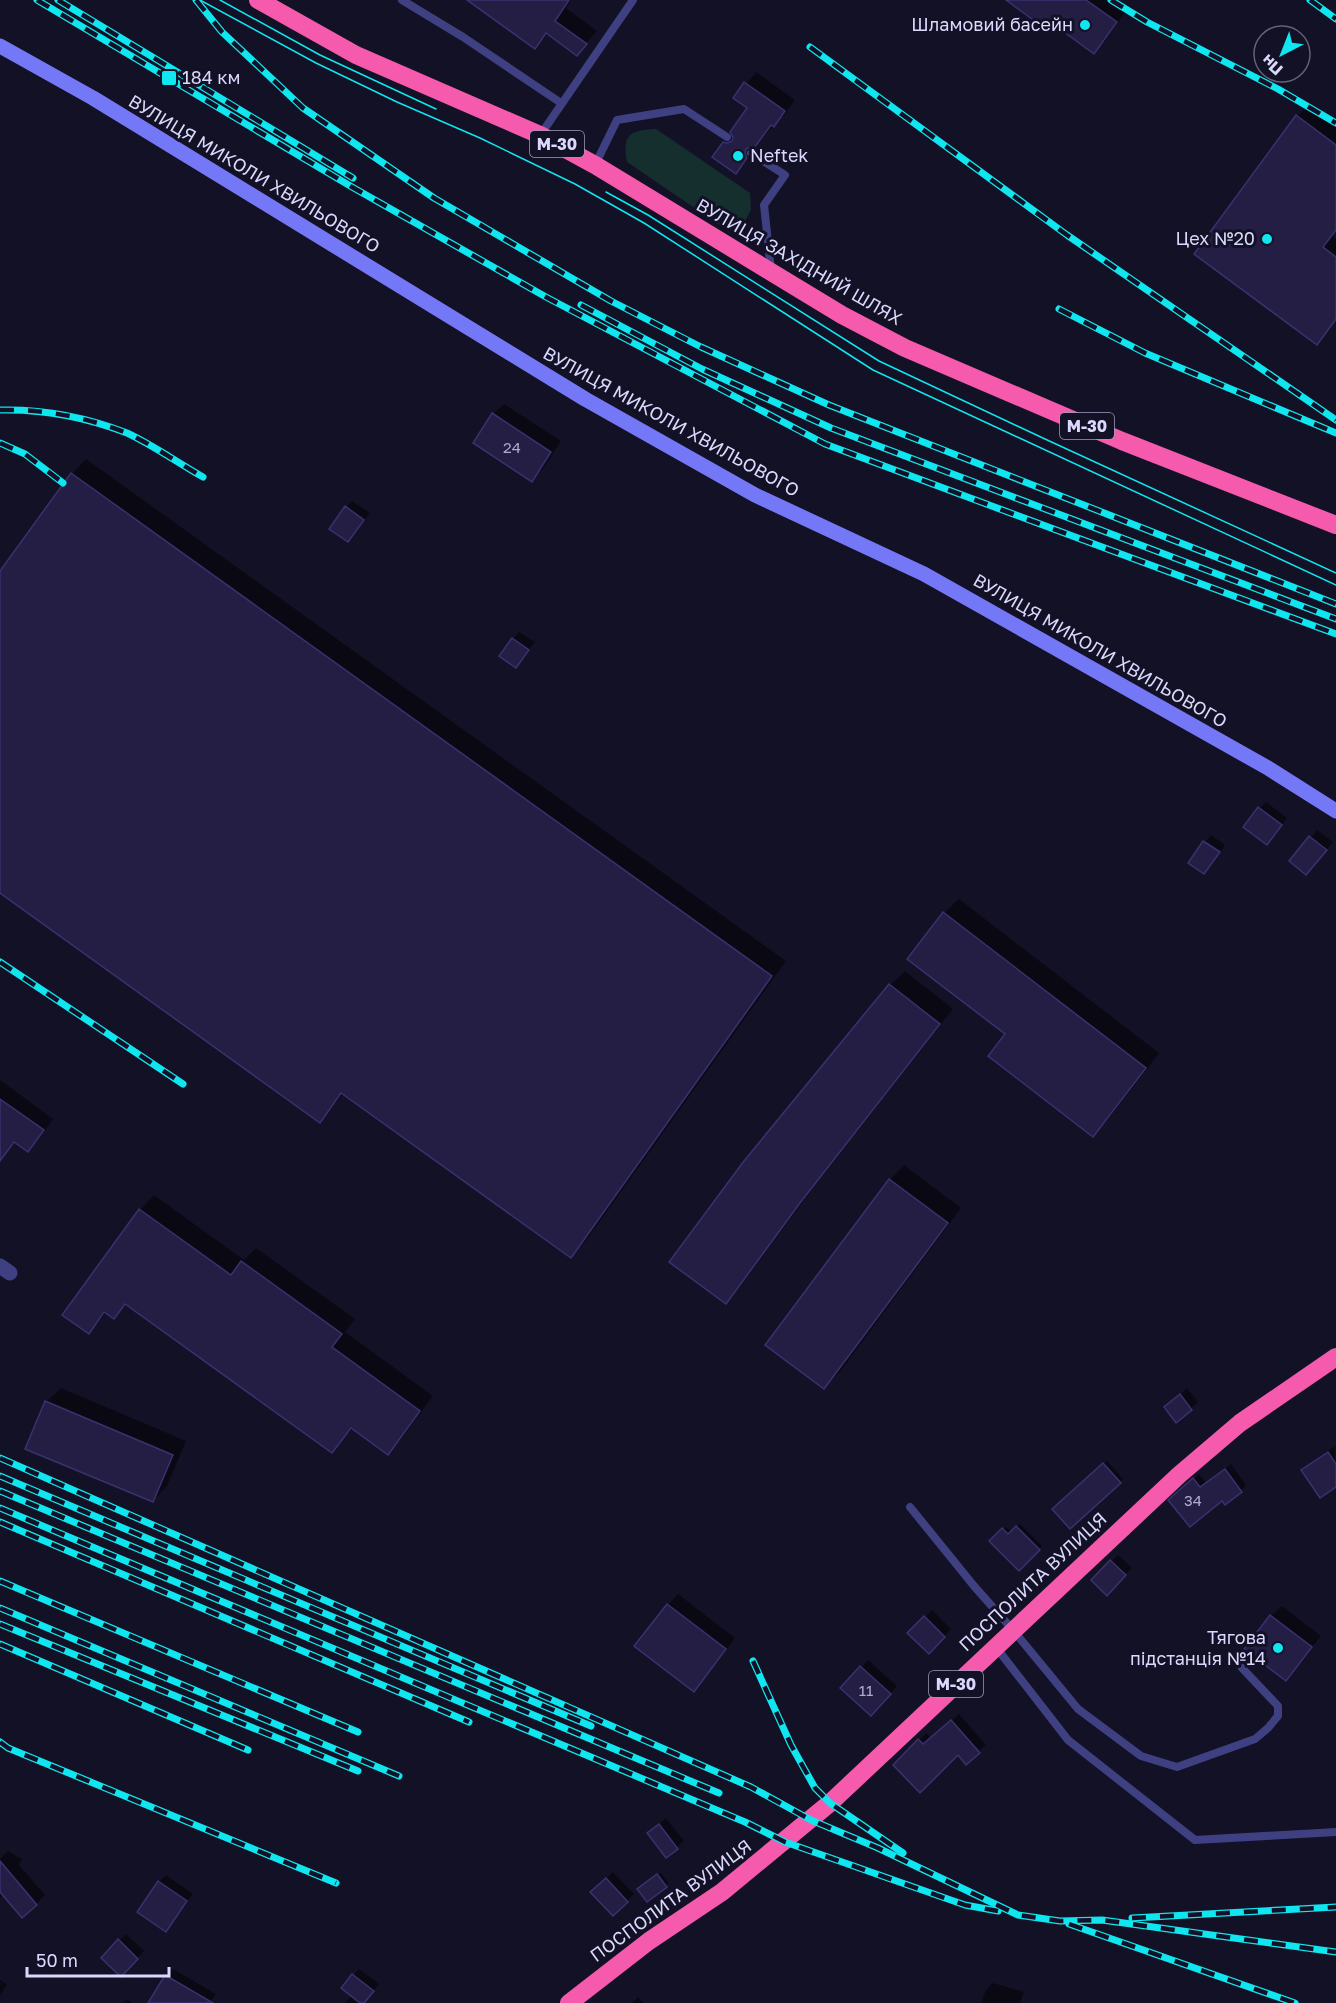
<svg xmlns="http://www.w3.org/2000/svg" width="1336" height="2003" font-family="'Golos Text',sans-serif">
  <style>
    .green { fill: #142f2d }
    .shadow { fill: #0007 }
    .building { fill: #241e45; stroke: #3a3170; stroke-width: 1.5 }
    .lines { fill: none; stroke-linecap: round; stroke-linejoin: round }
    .lane { stroke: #3f4081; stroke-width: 8 }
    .street { stroke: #3f4081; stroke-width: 15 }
    .secondary { stroke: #7578f6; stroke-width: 15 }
    .highway { stroke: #f55aad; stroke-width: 18 }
    .tram { stroke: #10e6f0; stroke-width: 1.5 }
    .rail-casing { stroke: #10e6f0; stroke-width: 7 }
    .rail { stroke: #131125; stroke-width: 4.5; stroke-dasharray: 14; stroke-linecap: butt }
    .poi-dot { fill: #10e6f0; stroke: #131125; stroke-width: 2 }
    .labels { text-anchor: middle; stroke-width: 6; stroke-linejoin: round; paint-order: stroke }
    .number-label { font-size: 15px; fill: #acaacf }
    .shield { fill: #131125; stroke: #9e9cbc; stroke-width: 1.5 }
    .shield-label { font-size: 16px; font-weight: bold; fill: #dad8fd }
    .poi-label { font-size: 18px; fill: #dad8fd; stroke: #131125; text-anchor: end }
    .street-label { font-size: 18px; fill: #dad8fd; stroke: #131125 }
  </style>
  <rect width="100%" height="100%" fill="#131125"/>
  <path class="green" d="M656 129 750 193 751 210 740 230H732L721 226 627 162C622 135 629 130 656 129Z"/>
  <g class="shadow">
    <polygon points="469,0 571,0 566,8 597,31 577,54 548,33 535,47"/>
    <polygon points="1008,0 1111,0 1126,11 1105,41 1094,52 1050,20 1044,26"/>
    <polygon points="756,72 795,100 784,115 756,144 757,146 746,161 736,172 724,143 733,134 749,108 735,97"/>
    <polygon points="1308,106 1336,126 1336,232 1333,236 1336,239 1336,320 1317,343 1297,116"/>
    <polygon points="504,404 561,441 543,469 532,480 493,414"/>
    <polygon points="86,459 786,961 585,1242 570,1256 344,1093 320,1121 0,892 0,574 72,474"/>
    <polygon points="352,501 370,513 348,541 346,507"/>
    <polygon points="519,632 535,642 516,666 513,639"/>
    <polygon points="1266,802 1287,818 1274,836 1260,808"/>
    <polygon points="1317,830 1333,842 1313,866 1291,861"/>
    <polygon points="1211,835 1225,845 1221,851 1206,841"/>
    <polygon points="959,899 1159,1053 1107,1121 1093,1135 1007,1034 909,959 944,913"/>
    <polygon points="905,971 953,1009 814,1187 740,1287 726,1302 890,985"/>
    <polygon points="0,1080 53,1119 38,1140 28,1150 15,1142 4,1154 0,1151"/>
    <polygon points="904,1165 961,1208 839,1373 824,1387 890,1180"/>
    <polygon points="154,1195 244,1260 256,1248 355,1319 345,1332 433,1396 402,1438 388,1453 353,1428 332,1451 127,1304 114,1317 107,1312 88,1332 65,1315 140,1210"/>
    <polygon points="61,1388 186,1441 167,1486 153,1501 46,1402"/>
    <polygon points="1187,1388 1198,1402 1176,1421 1166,1407"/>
    <polygon points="1335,1446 1336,1485 1303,1470 1310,1463"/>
    <polygon points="1107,1461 1123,1479 1070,1527 1054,1509"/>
    <polygon points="1231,1464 1246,1485 1241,1491 1222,1499 1171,1500 1199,1474 1206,1483"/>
    <polygon points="1020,1524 1042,1546 1019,1569 992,1541 1006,1527 1012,1532"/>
    <polygon points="1118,1555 1132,1568 1107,1593 1093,1580"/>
    <polygon points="678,1594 735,1638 704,1679 694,1690 668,1605"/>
    <polygon points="1282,1606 1321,1636 1286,1679 1271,1616"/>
    <polygon points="932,1610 951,1629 929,1652 909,1633"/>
    <polygon points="868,1660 897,1686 878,1707 843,1688"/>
    <polygon points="959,1714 986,1745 967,1762 958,1752 895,1765 926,1733 931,1738"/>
    <polygon points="666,1818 684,1841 666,1856 649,1833"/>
    <polygon points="8,1851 22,1859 19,1865 45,1895 36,1904 3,1893 0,1899 0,1859"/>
    <polygon points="613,1872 634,1894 613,1914 592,1892"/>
    <polygon points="661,1873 669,1883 666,1886 642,1886"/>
    <polygon points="166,1875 193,1894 166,1930 159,1882"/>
    <polygon points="126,1934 144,1951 121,1975 103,1958"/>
    <polygon points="173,1969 216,1994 210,2003 170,2003 166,1976"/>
    <polygon points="359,1969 379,1984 364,2003 345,2003 352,1995 343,1988"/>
    <polygon points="0,1980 7,1984 0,1996"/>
    <polygon points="993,1983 1024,1992 1020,2003 981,2003 986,1990"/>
    <polygon points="638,1997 644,2003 632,2003"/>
    <polygon points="127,1999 132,2003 123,2003"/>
  </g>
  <g class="building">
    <polygon points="467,0 569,0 555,21 587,44 577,56 546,33 535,49"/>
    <polygon points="1006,0 1086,0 1117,22 1094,54 1049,21 1044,28"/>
    <polygon points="744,82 785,111 774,127 771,125 754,148 751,147 746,149 745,153 747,158 736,174 712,157 723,142 727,143 732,141 733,137 730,132 747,108 733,98"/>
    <polygon points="1296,115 1336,145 1336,230 1323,247 1336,257 1336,319 1317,345 1194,254"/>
    <polygon points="492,413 551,452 532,482 473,443"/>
    <polygon points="71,473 772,976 571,1258 341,1093 320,1123 0,893 0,571"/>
    <polygon points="345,506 364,520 348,542 329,529"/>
    <polygon points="512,638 529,650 516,668 499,656"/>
    <polygon points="1258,807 1282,825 1267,845 1243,827"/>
    <polygon points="1309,836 1327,850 1306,875 1289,861"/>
    <polygon points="1203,841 1220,852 1204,874 1188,863"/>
    <polygon points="943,912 1146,1068 1093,1137 988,1056 1005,1034 907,959"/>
    <polygon points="889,984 940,1024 800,1203 726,1304 669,1262 744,1161"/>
    <polygon points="0,1099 44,1130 28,1152 14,1142 0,1161"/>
    <polygon points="889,1179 948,1223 824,1389 765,1345"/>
    <polygon points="139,1209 231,1275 241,1261 342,1334 332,1347 420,1411 388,1455 351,1428 332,1453 125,1304 114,1319 104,1312 89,1334 62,1315"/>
    <polygon points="1180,1394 1192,1410 1176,1423 1164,1407"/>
    <polygon points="45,1401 173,1455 153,1502 25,1449"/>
    <polygon points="1328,1452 1336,1464 1336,1487 1320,1498 1301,1470"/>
    <polygon points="1103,1463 1121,1483 1070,1529 1052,1509"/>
    <polygon points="1225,1469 1242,1492 1225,1505 1222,1501 1190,1527 1168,1500 1193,1478 1200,1487"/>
    <polygon points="1016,1526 1040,1550 1019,1571 989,1541 1002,1528 1008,1534"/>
    <polygon points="1110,1560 1126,1575 1107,1596 1091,1580"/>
    <polygon points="667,1604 726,1649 694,1692 634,1646"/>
    <polygon points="1270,1615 1312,1647 1286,1681 1244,1649"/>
    <polygon points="924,1616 945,1637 929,1654 907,1633"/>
    <polygon points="860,1666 891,1694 871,1716 840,1688"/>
    <polygon points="951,1720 980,1753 966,1765 958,1755 920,1793 893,1765 918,1739 923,1744"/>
    <polygon points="659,1824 678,1849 666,1858 647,1833"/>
    <polygon points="0,1861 37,1905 22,1918 0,1892"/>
    <polygon points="657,1874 667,1887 647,1902 637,1889"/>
    <polygon points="606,1878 628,1902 613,1916 590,1892"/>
    <polygon points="158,1881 187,1901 166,1932 137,1912"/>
    <polygon points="118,1939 138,1959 121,1977 101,1958"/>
    <polygon points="352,1974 374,1991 364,2003 360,2003 341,1988"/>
    <polygon points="165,1975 213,2003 148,2003"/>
  </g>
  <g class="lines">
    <g class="lane">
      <polyline points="402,0 463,37 561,103"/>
      <polyline points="541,134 633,0"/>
      <polyline points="751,153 785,175 764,205 771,270"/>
      <polyline points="595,165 617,120 684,109 727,137"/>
      <polyline points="910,1507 974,1586 1013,1630 1078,1709 1141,1756 1177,1767 1255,1739 1268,1728 1278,1716 1278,1706 1242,1668"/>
      <polyline points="995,1646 1068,1740 1195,1840 1336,1832"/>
    </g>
    <polyline class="street" points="0,1266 10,1273"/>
    <polyline class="secondary" points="0,46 93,98 585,399 755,495 924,574 1268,768 1336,811"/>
    <g class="highway">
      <polyline points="258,0 356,55 540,135 595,165 842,315 905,348 1122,441 1336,525"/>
      <polyline points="569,2003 649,1941 722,1892 830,1803 1179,1475 1240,1423 1336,1357"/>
    </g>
    <g class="tram">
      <polyline points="200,0 316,63 397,102 480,138 575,184 644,223 873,370 1336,585"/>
      <polyline points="220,0 320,55 436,109"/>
      <polyline points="606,192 648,215 879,361 1045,439 1336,573"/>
    </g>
    <g class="rail-casing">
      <g id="rail">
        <polyline points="37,0 352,187 546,297 825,444 1336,634"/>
        <polyline points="58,0 353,178"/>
        <polyline points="196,0 222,32 303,108 434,198 611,301 701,347 829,405 1336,604"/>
        <polyline points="1111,0 1147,22 1278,89 1336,123"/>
        <polyline points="1310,0 1336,19"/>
        <polyline points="810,47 1067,235 1336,420"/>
        <polyline points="581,305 702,369 831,428 1336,619"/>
        <polyline points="1059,309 1145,353 1336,433"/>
        <path d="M0 410C44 409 86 417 127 433 153 445 178 463 203 477"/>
        <polyline points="0,443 25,454 63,483"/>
        <polyline points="0,962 183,1084"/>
        <polyline points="0,1458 751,1787 811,1820 878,1848 1018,1915 1060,1921 1102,1920 1336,1952"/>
        <polyline points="0,1476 591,1726"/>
        <polyline points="0,1491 719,1793"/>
        <polyline points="0,1508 745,1822 785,1842 965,1905 998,1911"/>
        <polyline points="0,1522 469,1722"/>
        <polyline points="0,1581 358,1732"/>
        <polyline points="0,1608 399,1776"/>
        <polyline points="0,1624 358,1771"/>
        <polyline points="0,1644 248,1750"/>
        <polyline points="753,1661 791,1745 815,1788 830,1803 903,1853"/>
        <polyline points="0,1742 8,1748 336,1883"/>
        <polyline points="1132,1918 1336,1907"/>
        <polyline points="1069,1924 1295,2003"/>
      </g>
    </g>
    <use href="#rail" class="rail"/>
  </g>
  <g class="poi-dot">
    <circle cx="1085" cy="25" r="6"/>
    <rect x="161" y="70" width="16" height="16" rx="3"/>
    <circle cx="738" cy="156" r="6"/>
    <circle cx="1267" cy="239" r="6"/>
    <circle cx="1278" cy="1648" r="6"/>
  </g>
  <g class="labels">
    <g class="number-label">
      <text x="512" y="453">24</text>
      <text x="1193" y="1506">34</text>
      <text x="866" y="1696">11</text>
    </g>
    <g class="shield">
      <rect x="530" y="131" width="54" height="26" rx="4.5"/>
      <rect x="1060" y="413" width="54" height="26" rx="4.5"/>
      <rect x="929" y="1671" width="54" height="26" rx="4.5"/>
    </g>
    <g class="shield-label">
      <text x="557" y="150">М-30</text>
      <text x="1087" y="432">М-30</text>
      <text x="956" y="1690">М-30</text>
    </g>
    <g class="poi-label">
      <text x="1073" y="31">Шламовий басейн</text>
      <text x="182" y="84" text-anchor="start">184 км</text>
      <text x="750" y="162" text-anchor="start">Neftek</text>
      <text x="1255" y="245">Цех №20</text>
      <text x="1266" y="1644">Тягова<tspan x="1266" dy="21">пiдстанцiя №14</tspan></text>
    </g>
    <g class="street-label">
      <text transform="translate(254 174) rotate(31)" y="6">ВУЛИЦЯ МИКОЛИ ХВИЛЬОВОГО</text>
      <text transform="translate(799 262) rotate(30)" y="6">ВУЛИЦЯ ЗАХІДНИЙ ШЛЯХ</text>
      <text transform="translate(671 422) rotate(29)" y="6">ВУЛИЦЯ МИКОЛИ ХВИЛЬОВОГО</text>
      <text transform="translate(1100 651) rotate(30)" y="6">ВУЛИЦЯ МИКОЛИ ХВИЛЬОВОГО</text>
      <text transform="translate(1033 1582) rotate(-43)" y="6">ПОСПОЛИТА ВУЛИЦЯ</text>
      <text transform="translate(671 1901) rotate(-36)" y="6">ПОСПОЛИТА ВУЛИЦЯ</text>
    </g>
  </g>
  <g transform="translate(1282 54) rotate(222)"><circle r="28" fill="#131125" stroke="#63617b" stroke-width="1.5"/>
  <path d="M0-4.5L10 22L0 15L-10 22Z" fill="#10e6f0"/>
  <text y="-9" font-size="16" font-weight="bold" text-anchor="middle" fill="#dad8fd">Пн</text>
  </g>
  <path d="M27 1967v9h142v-9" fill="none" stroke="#dad8fd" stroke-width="3"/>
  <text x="36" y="1967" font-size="18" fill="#dad8fd" stroke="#131125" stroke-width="4.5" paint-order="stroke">50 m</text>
</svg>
